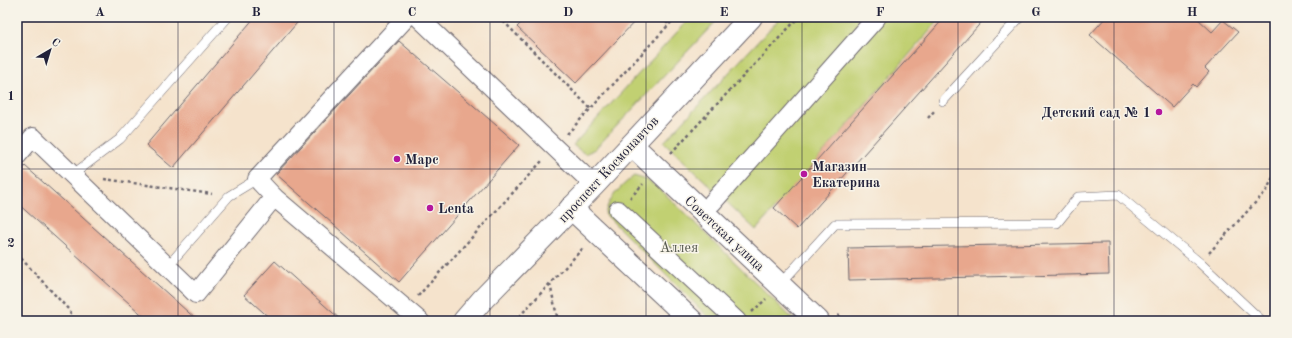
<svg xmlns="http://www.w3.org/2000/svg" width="1292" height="338" font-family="'Old Standard TT',serif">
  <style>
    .green { fill: #c1d072; stroke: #727956 }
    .building { fill: #e8a78d }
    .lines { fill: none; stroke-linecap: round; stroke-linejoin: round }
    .lane-casing { stroke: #6c666e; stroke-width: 10 }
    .street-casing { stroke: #6c666e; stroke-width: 20 }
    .secondary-casing { stroke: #6c666e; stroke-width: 24 }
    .path { stroke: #6c666e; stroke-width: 2.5; stroke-dasharray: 3 3; stroke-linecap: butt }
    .lane { stroke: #fff; stroke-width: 9 }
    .street { stroke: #fff; stroke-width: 18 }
    .secondary { stroke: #fff; stroke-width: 22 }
    .grid { fill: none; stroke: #22223b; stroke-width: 1; stroke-opacity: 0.55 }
    .poi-dot { fill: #b5179e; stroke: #f7f3e8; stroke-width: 1.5 }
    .labels { text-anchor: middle; stroke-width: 3; stroke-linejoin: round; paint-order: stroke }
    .poi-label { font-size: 14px; font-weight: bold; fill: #22223b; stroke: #f7f3e8; text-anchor: start }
    .street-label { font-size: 14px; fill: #22223b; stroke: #f7f3e8 }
    .park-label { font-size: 14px; fill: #52564c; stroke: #f7f3e8 }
    .neatline { fill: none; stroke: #22223b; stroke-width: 1.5 }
    .grid-label { font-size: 13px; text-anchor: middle; font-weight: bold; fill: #22223b }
  </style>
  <rect width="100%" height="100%" fill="#f7f3e8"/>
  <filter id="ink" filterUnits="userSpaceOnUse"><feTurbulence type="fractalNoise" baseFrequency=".025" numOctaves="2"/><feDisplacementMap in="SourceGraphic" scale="8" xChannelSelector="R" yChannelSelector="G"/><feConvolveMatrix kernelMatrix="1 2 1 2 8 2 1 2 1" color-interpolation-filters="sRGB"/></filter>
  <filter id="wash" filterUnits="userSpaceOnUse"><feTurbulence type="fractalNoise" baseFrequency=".012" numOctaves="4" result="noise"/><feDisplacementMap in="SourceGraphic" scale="16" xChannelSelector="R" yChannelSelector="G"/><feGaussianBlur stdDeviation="0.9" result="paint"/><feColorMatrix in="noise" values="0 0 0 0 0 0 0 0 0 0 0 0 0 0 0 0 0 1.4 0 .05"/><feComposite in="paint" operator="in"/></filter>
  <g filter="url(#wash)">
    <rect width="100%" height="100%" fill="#f5e3cc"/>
    <g class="green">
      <polygon points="691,17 720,17 595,149 585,154 573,145"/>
      <polygon points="781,17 942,17 756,230 664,142"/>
      <path d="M634 176 647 180 660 189 795 321H712L605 214C609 197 620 187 634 176Z"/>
    </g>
    <g id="blocks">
      <g class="building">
        <polygon points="255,17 302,17 173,168 146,145"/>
        <polygon points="527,17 639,17 576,83 517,27"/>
        <polygon points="945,17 986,17 797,229 774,208"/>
        <polygon points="1106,17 1196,17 1212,32 1223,20 1238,32 1205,68 1209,72 1196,87 1193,84 1172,107 1090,35"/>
        <polygon points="399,41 519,145 399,282 276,174"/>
        <polygon points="25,166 198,321 149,321 17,203 17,175"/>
        <polygon points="1108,243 1109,274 849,280 848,248"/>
        <polygon points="275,261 342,321 273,321 244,295"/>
      </g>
    </g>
  </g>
  <g filter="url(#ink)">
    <use href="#blocks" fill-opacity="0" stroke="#6c666e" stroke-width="1"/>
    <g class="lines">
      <g class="lane-casing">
        <g id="lane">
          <polyline points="943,101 1020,17"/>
          <polyline points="72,175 120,139 228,17"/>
          <polyline points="167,267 229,196 257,179"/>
          <polyline points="780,284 835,224 1057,223 1078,197 1118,195 1200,263 1262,321"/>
        </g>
      </g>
      <g class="street-casing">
        <g id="street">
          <polyline points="418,17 594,185"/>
          <polyline points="17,156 33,137 196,294 274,197 420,321"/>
          <polyline points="274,197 257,179 407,17"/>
          <polyline points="712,203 877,17"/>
          <polyline points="618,210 737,321"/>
        </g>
      </g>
      <g class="secondary-casing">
        <g id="secondary">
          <polyline points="632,145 818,321"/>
          <polyline points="571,208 692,321"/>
          <polyline points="464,321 483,299 594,185 751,17"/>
        </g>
      </g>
      <g class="path">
        <polyline points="499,17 591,109"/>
        <polyline points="662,17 669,25"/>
        <polyline points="928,118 935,110"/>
        <polyline points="567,134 676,17"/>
        <polyline points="671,153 799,17"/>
        <polyline points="104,179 212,194"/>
        <polyline points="630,198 643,184"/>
        <polyline points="1209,253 1267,190 1275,173"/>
        <polyline points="17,254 69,310 75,321"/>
        <polyline points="550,284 558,321"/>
        <polyline points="418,296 542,161"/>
        <polyline points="752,312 766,299"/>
        <polyline points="838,315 844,321"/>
        <polyline points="515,321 584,247"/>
      </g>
      <use href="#lane" class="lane"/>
      <use href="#street" class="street"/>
      <use href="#secondary" class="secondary"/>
    </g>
  </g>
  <path class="grid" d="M178 17V321M334 17V321M490 17V321M646 17V321M802 17V321M958 17V321M1114 17V321M17 169H1275"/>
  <g class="poi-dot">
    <circle cx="1159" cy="112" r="4"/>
    <circle cx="397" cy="159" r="4"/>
    <circle cx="804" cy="174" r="4"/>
    <circle cx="430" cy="208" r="4"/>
  </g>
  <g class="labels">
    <g class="poi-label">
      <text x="1151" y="117" text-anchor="end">Детский сад № 1</text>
      <text x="405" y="164">Марс</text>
      <text x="812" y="171">Магазин<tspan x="812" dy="16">Екатерина</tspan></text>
      <text x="438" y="213">Lenta</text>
    </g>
    <g class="street-label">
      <text transform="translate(608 169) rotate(-47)" y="5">проспект Космонавтов</text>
      <text transform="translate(725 233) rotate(43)" y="5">Советская улица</text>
    </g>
    <g class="park-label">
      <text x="679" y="252">Аллея</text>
    </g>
  </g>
  <rect width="1292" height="338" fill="none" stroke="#f7f3e8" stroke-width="44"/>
  <g transform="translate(50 50) rotate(38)" stroke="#f7f3e8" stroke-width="3" paint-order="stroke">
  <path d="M0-3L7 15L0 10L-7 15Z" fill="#22223b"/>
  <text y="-6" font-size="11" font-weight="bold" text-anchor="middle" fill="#22223b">С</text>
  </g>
  <rect x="22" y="22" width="1248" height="294" class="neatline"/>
  <g class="grid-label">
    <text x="100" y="16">A</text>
    <text x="256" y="16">B</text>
    <text x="412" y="16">C</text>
    <text x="568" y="16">D</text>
    <text x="724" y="16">E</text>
    <text x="880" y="16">F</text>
    <text x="1036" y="16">G</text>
    <text x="1192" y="16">H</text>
    <text x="11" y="100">1</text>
    <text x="11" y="247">2</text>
  </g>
</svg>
